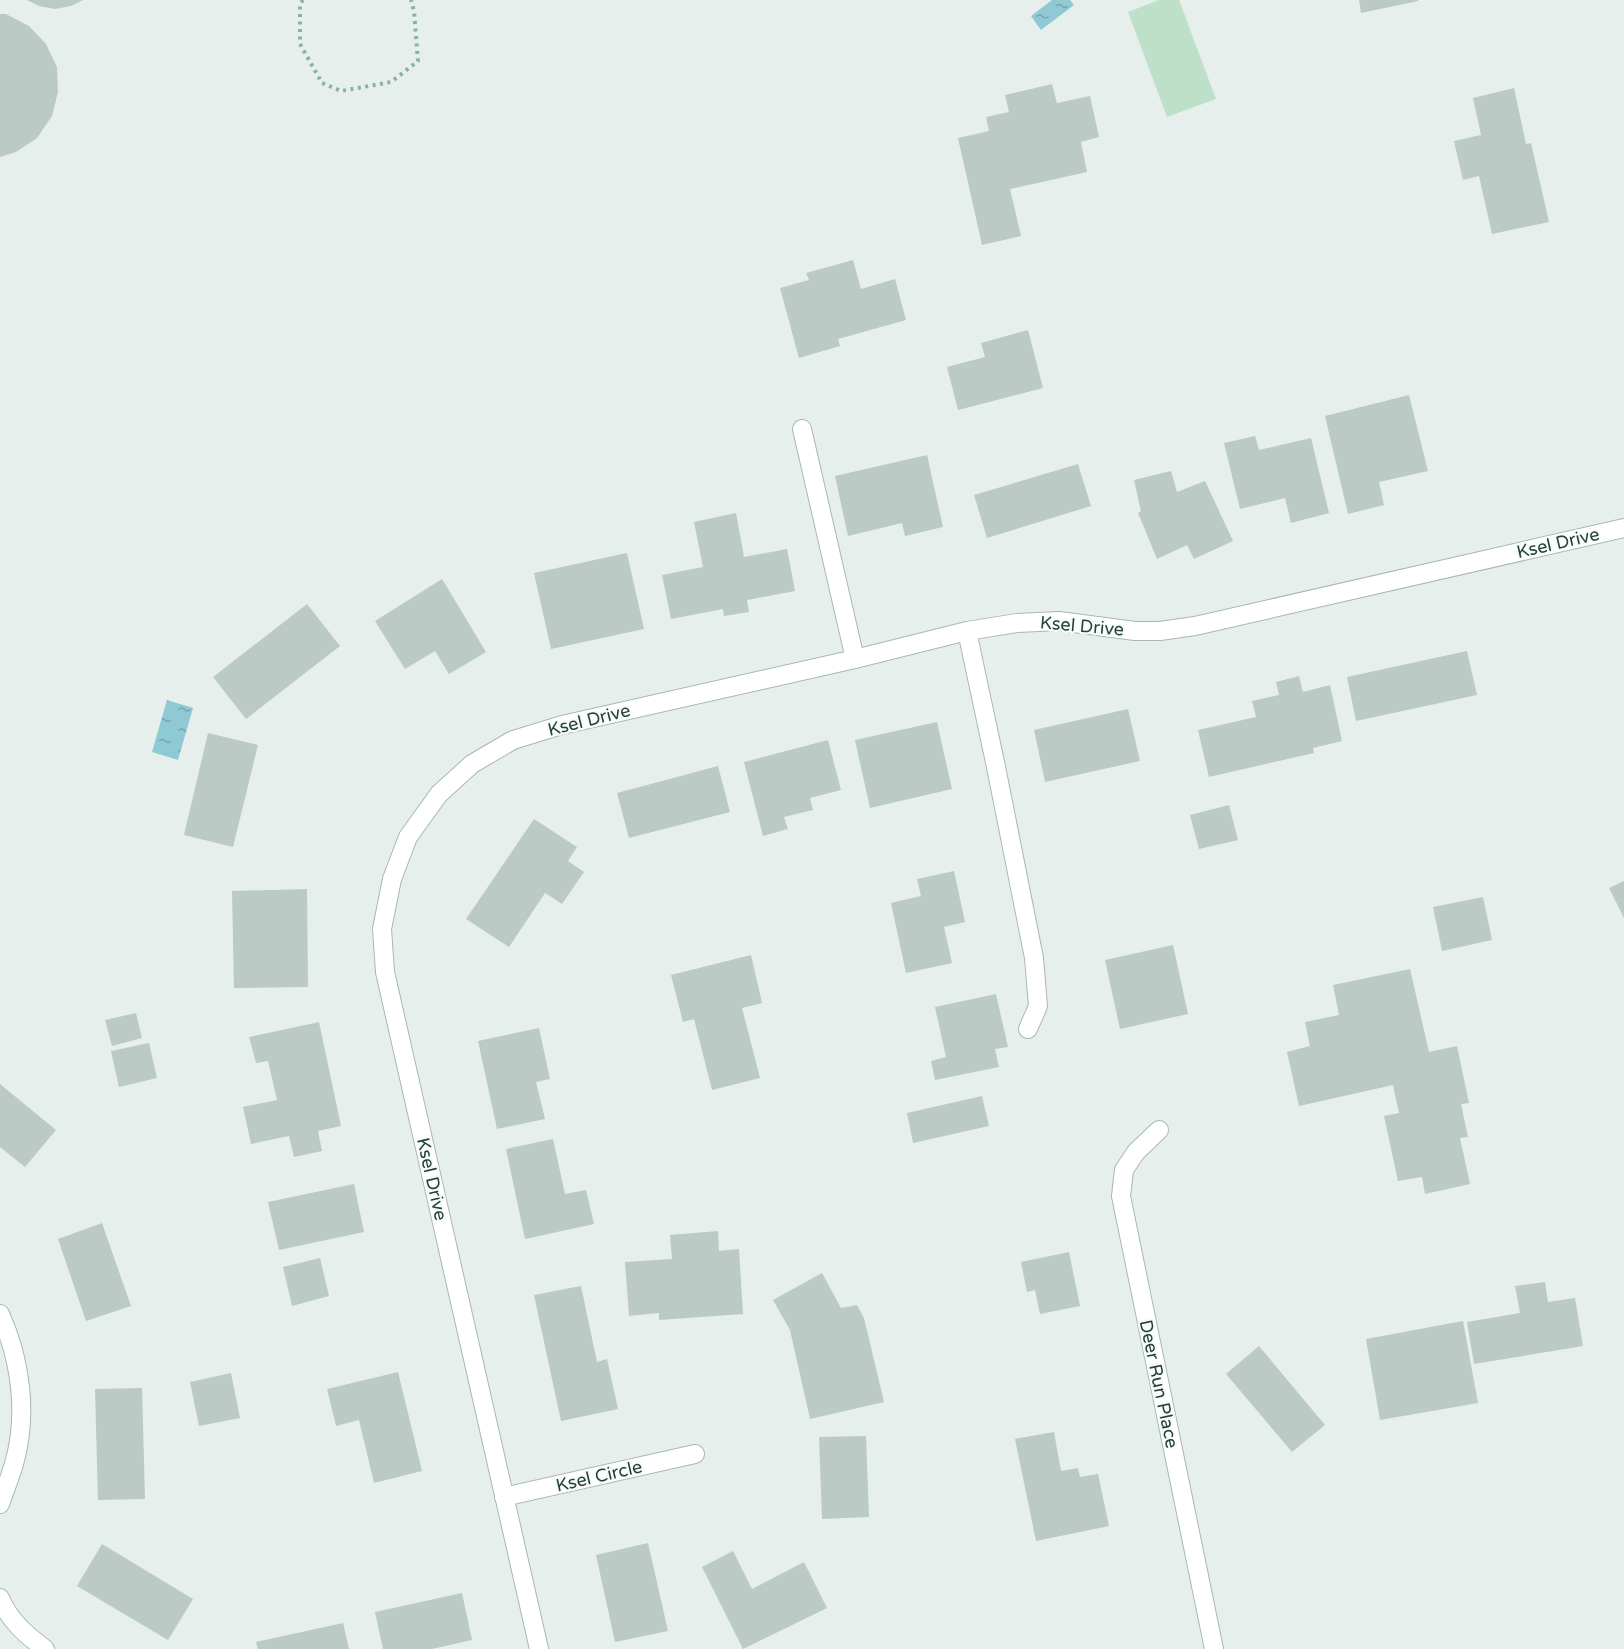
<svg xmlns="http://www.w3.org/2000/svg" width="1624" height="1649" font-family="'Varela Round',sans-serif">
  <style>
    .pitch { fill: #bfe0c8 }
    .water { fill: url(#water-ripples) }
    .building { fill: #bbcac4 }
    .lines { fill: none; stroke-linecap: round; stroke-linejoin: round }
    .minor-casing { stroke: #a8b8b2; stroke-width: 20 }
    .path { stroke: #86b3a5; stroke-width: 4; stroke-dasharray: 3 4.5; stroke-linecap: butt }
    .minor { stroke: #fff; stroke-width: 18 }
    .labels { text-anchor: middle; stroke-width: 4.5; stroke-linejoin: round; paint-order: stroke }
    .street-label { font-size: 18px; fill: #24423a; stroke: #f7fbf9 }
  </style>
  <defs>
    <pattern id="water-ripples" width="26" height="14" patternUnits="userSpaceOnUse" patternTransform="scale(1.5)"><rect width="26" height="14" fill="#8ec9d4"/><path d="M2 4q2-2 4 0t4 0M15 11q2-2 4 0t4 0" fill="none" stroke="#74a5ad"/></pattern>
  </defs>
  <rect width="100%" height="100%" fill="#e6efeb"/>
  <polygon class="pitch" points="1159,0 1179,0 1216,99 1167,117 1128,12"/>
  <g class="water">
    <polygon points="1052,0 1070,0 1074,5 1041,30 1031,16"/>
    <polygon points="167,700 193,708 178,760 152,752"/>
  </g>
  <g class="building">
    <polygon points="27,0 83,0 71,6 55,9 39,6"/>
    <polygon points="1359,0 1418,0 1418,1 1361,13"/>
    <polygon points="0,14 6,14 29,26 46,44 57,67 58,92 52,116 37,138 16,152 0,157"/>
    <polygon points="1052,84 1057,103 1090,96 1099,137 1081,142 1087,172 1010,189 1021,236 982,245 958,138 989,131 986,117 1009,112 1005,95"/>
    <polygon points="1514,88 1526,144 1531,143 1549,222 1492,234 1479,176 1463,180 1454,141 1481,135 1473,98"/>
    <polygon points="853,260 861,289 895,279 906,320 838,339 840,346 799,358 780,288 809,280 806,273"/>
    <polygon points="1028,330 1043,388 958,410 947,367 985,357 981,343"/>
    <polygon points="1409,395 1428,471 1379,482 1384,505 1348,514 1325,416"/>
    <polygon points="1255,436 1259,450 1311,438 1329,513 1291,523 1285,498 1240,509 1224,443"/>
    <polygon points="927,455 943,527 905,536 902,523 848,536 835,476"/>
    <polygon points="1078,464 1091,506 987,538 974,495"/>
    <polygon points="1171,471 1177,492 1205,481 1233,541 1194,559 1187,545 1157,559 1138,513 1141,511 1134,480"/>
    <polygon points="736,513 744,557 787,549 795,591 747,600 749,612 724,616 723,609 671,619 662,575 703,567 694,522"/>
    <polygon points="627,553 644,629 551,649 534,573"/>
    <polygon points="442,579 486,652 449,674 435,651 405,669 375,621"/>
    <polygon points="307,604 340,646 246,719 213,677"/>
    <polygon points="1467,651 1477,695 1356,721 1347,677"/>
    <polygon points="1299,676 1303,692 1330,685 1342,741 1313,748 1314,753 1209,777 1198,730 1256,717 1252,701 1279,695 1276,682"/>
    <polygon points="1128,709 1140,761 1045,782 1034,730"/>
    <polygon points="937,722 952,789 870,808 855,740"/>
    <polygon points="208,733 258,745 233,847 184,835"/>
    <polygon points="828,740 841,790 810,798 813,810 784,817 788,829 763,836 744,762"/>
    <polygon points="718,766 730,812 629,838 617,793"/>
    <polygon points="1229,805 1238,840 1199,849 1190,815"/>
    <polygon points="534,819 577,847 568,861 584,872 562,904 545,893 509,947 466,919"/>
    <polygon points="954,871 965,922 944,927 952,963 906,973 891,903 921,896 917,879"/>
    <polygon points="1624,881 1624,918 1609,888"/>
    <polygon points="307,889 308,987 234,988 232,891"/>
    <polygon points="1483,897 1492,940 1442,951 1433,907"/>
    <polygon points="1173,945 1188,1014 1120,1029 1105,960"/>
    <polygon points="751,955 762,1003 742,1008 760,1078 712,1090 694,1019 683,1022 671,975"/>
    <polygon points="1410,969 1429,1052 1457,1046 1469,1103 1461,1104 1468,1137 1460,1138 1470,1184 1425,1194 1422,1177 1398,1181 1384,1116 1399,1113 1393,1085 1299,1106 1287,1052 1310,1046 1305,1022 1339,1015 1333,985"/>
    <polygon points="996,994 1008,1047 995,1049 999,1067 935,1080 931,1061 946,1057 935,1007"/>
    <polygon points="136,1013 142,1038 112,1046 105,1020"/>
    <polygon points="319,1022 341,1126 318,1131 322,1151 294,1157 289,1136 251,1144 243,1107 277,1100 268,1061 256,1063 249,1037"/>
    <polygon points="539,1028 550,1079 536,1082 545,1119 497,1129 478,1041"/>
    <polygon points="149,1043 157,1078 119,1087 111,1051"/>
    <polygon points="0,1084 56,1130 25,1167 0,1147"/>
    <polygon points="982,1096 989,1126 913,1143 907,1113"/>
    <polygon points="553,1139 565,1194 586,1190 594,1224 525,1239 506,1149"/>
    <polygon points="354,1184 364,1232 279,1250 268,1202"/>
    <polygon points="102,1223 131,1306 86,1321 58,1239"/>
    <polygon points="718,1231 719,1251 739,1249 743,1314 659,1320 659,1313 629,1316 625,1262 672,1259 670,1235"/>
    <polygon points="1069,1252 1080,1306 1040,1314 1035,1290 1027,1292 1021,1262"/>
    <polygon points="320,1258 329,1296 292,1306 283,1267"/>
    <polygon points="822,1273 841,1308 857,1305 864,1318 884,1402 810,1419 790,1330 773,1300"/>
    <polygon points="1545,1282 1548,1302 1575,1298 1583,1346 1474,1364 1467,1322 1520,1313 1515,1286"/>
    <polygon points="581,1286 597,1362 607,1359 618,1409 561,1421 534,1295"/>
    <polygon points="1463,1321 1478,1403 1380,1420 1366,1339"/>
    <polygon points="1259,1346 1325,1425 1292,1452 1226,1374"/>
    <polygon points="398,1372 422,1471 374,1483 359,1420 336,1426 327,1389"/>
    <polygon points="231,1373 240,1418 199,1426 190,1382"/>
    <polygon points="142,1388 145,1499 98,1500 95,1389"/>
    <polygon points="1054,1432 1061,1471 1078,1468 1080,1477 1098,1474 1109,1526 1036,1541 1015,1439"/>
    <polygon points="866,1436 869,1517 822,1519 819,1437"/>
    <polygon points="648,1543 668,1631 615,1642 596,1555"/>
    <polygon points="102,1544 193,1599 168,1640 77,1586"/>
    <polygon points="733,1551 752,1589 804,1562 827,1608 743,1649 702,1567"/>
    <polygon points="462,1593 472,1640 432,1649 383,1649 375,1612"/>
    <polygon points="343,1623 349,1649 258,1649 256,1642"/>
  </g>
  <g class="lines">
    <g class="minor-casing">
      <g id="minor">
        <polyline points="802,429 855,659"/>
        <polyline points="967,631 996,767 1034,958 1038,1006 1028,1029"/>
        <polyline points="1159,1130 1136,1152 1124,1170 1121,1196 1214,1649"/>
        <path d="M0 1314C21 1360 28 1415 14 1464 10 1477 5 1490 0 1504"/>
        <polyline points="504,1497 695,1454"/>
        <path d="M0 1598C9 1620 26 1635 45 1649"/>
        <polyline points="539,1649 385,972 382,929 392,879 408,837 439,794 472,764 513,740 562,725 855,659 967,631 1017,623 1059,621 1135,631 1160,631 1195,626 1624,528"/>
      </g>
    </g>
    <polyline class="path" points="303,0 300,4 300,44 322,83 341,91 391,82 418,61 414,11 411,0"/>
    <use href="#minor" class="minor"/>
  </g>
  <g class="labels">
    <g class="street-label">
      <text transform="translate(1558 543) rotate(-13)" y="6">Ksel Drive</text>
      <text transform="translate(1082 626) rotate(5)" y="6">Ksel Drive</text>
      <text transform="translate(589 720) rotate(-14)" y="6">Ksel Drive</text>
      <text transform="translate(432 1179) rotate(77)" y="6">Ksel Drive</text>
      <text transform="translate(1159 1384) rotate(78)" y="6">Deer Run Place</text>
      <text transform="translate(599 1476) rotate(-13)" y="6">Ksel Circle</text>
    </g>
  </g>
</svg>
